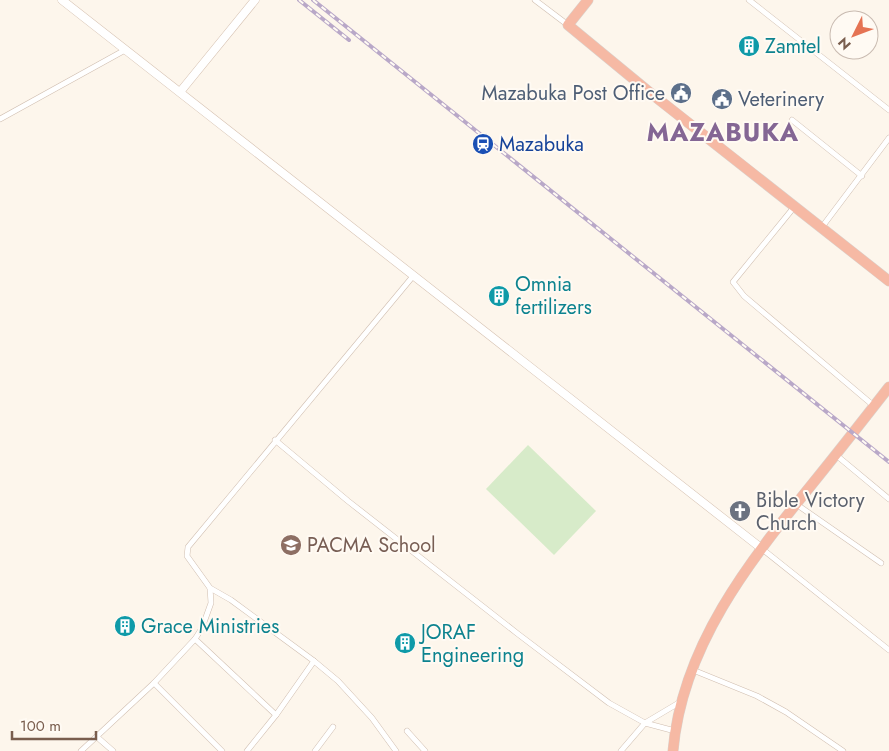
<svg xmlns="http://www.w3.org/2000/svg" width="889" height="751" font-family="Jost,sans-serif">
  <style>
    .green { fill: #d7ebc9 }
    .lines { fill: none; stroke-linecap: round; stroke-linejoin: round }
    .street-casing { stroke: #d0beb0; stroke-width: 6 }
    .secondary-casing { stroke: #d5c0b0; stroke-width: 9 }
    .highway-casing { stroke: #d9d2cd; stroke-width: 11 }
    .street { stroke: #fff; stroke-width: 5 }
    .secondary { stroke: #fff; stroke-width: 8 }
    .highway { stroke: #f6b9a4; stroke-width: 10 }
    .rail-casing { stroke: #b9a8c8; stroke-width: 4 }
    .rail { stroke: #fffaf3; stroke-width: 2; stroke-dasharray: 5.5; stroke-linecap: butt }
    .labels { text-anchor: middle; stroke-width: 4; stroke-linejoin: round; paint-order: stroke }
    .culture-label { font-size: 20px; fill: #0d838f; stroke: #fffaf3; text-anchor: start }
    .service-label { font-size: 20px; fill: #4e5e75; stroke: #fffaf3; text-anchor: end }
    .transit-label { font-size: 20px; fill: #164399; stroke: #fffaf3; text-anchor: start }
    .worship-label { font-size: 20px; fill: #5b616d; stroke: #fffaf3; text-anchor: start }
    .education-label { font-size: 20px; fill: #785e54; stroke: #fffaf3; text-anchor: start }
    .district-label { font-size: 25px; font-weight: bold; letter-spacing: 1px; fill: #846694; stroke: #fffaf3 }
  </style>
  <rect width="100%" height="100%" fill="#fdf6ec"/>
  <polygon class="green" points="528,445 596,511 554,555 486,489"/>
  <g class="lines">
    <g class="street-casing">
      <g id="street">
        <polyline points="535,0 568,25"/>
        <polyline points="749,0 889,110"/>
        <polyline points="0,119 125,50"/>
        <polyline points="792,120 862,176"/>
        <polyline points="795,206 733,282 744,296 874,406"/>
        <polyline points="822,227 889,138"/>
        <polyline points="275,440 348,501 518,634 609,703 645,723 675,731"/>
        <polyline points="836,455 889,499"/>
        <polyline points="796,504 881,563"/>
        <polyline points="761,548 889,650"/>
        <polyline points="210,588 231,600 314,661 338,681 372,718 396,751"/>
        <polyline points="195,639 276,715"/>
        <polyline points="693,670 757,696 786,712 843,751"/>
        <polyline points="154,683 222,751"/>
        <polyline points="407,731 425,751"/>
        <polyline points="97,737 113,751"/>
        <polyline points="81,751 154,683 195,639 202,628 211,603 210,588 187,556 188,547 414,275"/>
        <polyline points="247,751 276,715 314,661"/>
        <polyline points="315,751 333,727"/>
        <polyline points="621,751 645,723 682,701"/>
      </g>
    </g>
    <g class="secondary-casing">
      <g id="secondary">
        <polyline points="62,0 761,548"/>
        <polyline points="180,92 255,0"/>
      </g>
    </g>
    <g class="highway-casing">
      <g id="highway">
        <polyline points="588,0 568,25 648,91 889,281"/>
        <path d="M673 751C682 646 749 562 813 483 839 451 864 419 889 387"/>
      </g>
    </g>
    <use href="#street" class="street"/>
    <use href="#secondary" class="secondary"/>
    <use href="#highway" class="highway"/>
    <g class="rail-casing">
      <g id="rail">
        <polyline points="299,0 349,40"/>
        <polyline points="313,0 889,462"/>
      </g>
    </g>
    <use href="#rail" class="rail"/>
  </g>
  <defs>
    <g id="building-disc" transform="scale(1.125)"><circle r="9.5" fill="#0f9aa8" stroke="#fffaf3"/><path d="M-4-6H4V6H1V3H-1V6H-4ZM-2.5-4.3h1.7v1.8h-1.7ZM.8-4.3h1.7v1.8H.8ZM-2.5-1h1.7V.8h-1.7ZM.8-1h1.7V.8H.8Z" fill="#fff"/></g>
    <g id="civic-disc" transform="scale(1.125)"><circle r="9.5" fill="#5c6f8a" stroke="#fffaf3"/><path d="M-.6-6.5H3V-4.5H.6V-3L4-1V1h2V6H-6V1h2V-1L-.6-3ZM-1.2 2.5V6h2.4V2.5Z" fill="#fff"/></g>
    <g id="station-disc" transform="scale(1.125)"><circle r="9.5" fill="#1a4fb4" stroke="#fffaf3"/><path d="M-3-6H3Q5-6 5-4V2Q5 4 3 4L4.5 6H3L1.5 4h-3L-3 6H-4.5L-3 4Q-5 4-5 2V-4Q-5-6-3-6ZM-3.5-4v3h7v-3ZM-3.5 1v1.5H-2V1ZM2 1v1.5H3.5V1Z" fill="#fff"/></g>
    <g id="church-disc" transform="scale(1.125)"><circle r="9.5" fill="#6b7280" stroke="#fffaf3"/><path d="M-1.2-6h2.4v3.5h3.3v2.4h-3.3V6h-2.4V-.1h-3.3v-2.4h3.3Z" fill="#fff"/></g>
    <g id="school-disc" transform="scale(1.125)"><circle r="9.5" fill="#8d6e63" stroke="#fffaf3"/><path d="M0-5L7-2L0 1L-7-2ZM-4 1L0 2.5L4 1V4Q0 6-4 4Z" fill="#fff"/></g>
  </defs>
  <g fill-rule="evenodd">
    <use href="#building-disc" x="749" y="46"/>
    <use href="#civic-disc" x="681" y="93"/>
    <use href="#civic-disc" x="722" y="99"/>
    <use href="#station-disc" x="483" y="144"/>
    <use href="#building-disc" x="499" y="296"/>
    <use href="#church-disc" x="740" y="511"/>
    <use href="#school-disc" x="291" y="545"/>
    <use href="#building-disc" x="125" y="626"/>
    <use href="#building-disc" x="405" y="643"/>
  </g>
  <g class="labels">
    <g class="culture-label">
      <text x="765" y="53">Zamtel</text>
      <text x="515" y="291">Omnia<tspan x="515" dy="23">fertilizers</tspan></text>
      <text x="141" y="633">Grace Ministries</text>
      <text x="421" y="639">JORAF<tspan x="421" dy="23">Engineering</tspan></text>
    </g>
    <g class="service-label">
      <text x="665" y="100">Mazabuka Post Office</text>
      <text x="738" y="106" text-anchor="start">Veterinery</text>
    </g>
    <g class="transit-label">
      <text x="499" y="151">Mazabuka</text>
    </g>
    <g class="worship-label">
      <text x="756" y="507">Bible Victory<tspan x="756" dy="23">Church</tspan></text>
    </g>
    <g class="education-label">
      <text x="307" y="552">PACMA School</text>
    </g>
    <g class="district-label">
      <text x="723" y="141">MAZABUKA</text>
    </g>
  </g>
  <g transform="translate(854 35) rotate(228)"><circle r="24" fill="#fffaf3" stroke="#c9bbb1"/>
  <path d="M0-4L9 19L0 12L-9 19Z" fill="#e57353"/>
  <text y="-8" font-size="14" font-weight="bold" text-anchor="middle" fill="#795d4d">N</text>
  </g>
  <path d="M12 731v8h84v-8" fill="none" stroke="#795d4d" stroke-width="2.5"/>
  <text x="20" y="731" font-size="15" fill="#795d4d" stroke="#fffaf3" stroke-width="4" paint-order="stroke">100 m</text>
</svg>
